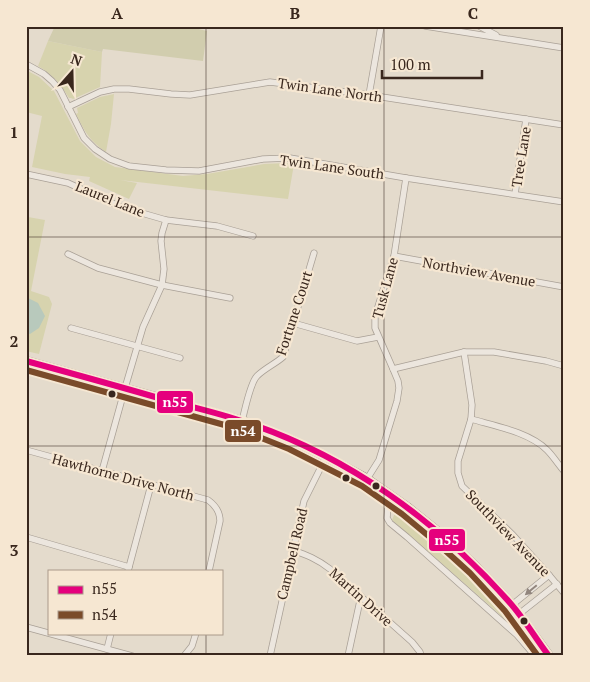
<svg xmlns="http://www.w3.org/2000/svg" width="590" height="682" font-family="'PT Serif',serif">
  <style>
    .green { fill: #d7d3ae }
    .cemetery { fill: #d1cdae }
    .water { fill: #b8c9bc }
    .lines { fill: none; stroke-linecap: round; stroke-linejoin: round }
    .street-casing { stroke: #a9a096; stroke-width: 7 }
    .primary-casing { stroke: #8f867c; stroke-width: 10 }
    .street { stroke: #ece6de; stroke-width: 5.5 }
    .primary { stroke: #e4dcd0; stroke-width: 9 }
    .bus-1-casing { stroke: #f6e7d2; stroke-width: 10 }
    .bus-2-casing { stroke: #f6e7d2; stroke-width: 10 }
    .bus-1 { stroke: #e5007d; stroke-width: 6 }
    .bus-2 { stroke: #7a4b2a; stroke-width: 6 }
    .oneway { fill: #92867e }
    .grid { fill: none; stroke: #39271d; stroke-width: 1; stroke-opacity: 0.55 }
    .bus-dot { fill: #39271d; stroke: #f6e7d2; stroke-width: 2 }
    .labels { text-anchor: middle; stroke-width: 4.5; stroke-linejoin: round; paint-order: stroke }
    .street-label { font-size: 14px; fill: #39271d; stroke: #f6e7d2 }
    .line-badge { stroke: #f6e7d2; stroke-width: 2 }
    .badge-label { font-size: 14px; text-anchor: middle; font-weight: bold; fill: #fff }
    .neatline { fill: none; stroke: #39271d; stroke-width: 2 }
    .grid-label { font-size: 16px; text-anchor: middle; font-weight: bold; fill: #39271d }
  </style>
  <rect width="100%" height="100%" fill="#e4dbcc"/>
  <g class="green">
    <path d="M48 41 102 52 100 87 73 99 71 98H69C60 83 53 75 38 66Z"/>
    <polygon points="26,70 39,77 54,91 80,141 96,157 115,167 183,176 207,174 264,164 286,163 294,164 288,199 120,180 137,183 129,199 89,181 90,177 65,174 32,167 42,116 26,112"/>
    <path d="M114 94 111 124 106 152C89 140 85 132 76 114L78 113 77 108 100 97Z"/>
    <polygon points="28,217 45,220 31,291 49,297 52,304 39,354 26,351 26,226"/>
    <polygon points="395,513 404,514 430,534 468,569 498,603 531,645 496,611 392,520"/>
  </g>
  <polygon class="cemetery" points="55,26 186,26 207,31 203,61 103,49 102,52 48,41"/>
  <polygon class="water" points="26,297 38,303 45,316 39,328 30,334 26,333"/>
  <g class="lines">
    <g class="street-casing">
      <g id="street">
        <polyline points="425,26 564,48"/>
        <polyline points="479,26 496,35"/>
        <polyline points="26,64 44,74 52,81 60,90 84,138 95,149 110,159 129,166 166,170 199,171 263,159 290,158 406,178 564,202"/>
        <polyline points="369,95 381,26"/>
        <polyline points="68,107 100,92 114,89 129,89 171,94 190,95 270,82 369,95 564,125"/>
        <polyline points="26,174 68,183 121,207 166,220 217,226 253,236"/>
        <polyline points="515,194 526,119"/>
        <polyline points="68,254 98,268 162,285 230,298"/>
        <polyline points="394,256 564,287"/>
        <polyline points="293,323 357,341 378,337"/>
        <polyline points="71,328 180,358"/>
        <polyline points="464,352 472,405 471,419 458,461 458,473 462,486 513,535 549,575 564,593"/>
        <polyline points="393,369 464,352 494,352 546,361 564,366"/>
        <path d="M471 419C495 426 529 432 547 450 553 456 558 464 564 471"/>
        <path d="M242 421C245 410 250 383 257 376 265 368 275 364 283 357L314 253"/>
        <path d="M26 450 208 500C215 505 220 512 220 521L209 571"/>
        <polyline points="102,471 125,388 143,327 162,285 164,269 161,241 162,233 166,220"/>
        <polyline points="367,479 379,460 397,401 399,388 398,381 393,369 375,328 375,316 394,256 406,178"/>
        <polyline points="389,494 387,518 390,523 407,537 517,635 535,656"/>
        <polyline points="26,537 129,567"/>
        <path d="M292 550C307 555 317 559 330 569L412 642 420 652 421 656"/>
        <polyline points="128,571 151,485"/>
        <polyline points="512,605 549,575"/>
        <polyline points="519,614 557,584"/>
        <polyline points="26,627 132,656"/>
        <polyline points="107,649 111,633"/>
        <polyline points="184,656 192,646 196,633"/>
        <polyline points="270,656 304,501 326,457"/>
        <polyline points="348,656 361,596"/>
      </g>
    </g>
    <g class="primary-casing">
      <polyline id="primary" points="26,361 242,421 293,441 326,457 367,479 407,507 443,536 476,567 512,605 549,656"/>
    </g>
    <use href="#street" class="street"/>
    <use href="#primary" class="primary"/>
    <g class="bus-1-casing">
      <path id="bus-1" d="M26 361C74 374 121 387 169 401 193 407 218 413 242 421 347 455 438 521 511 604 525 620 536 639 549 656"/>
    </g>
    <g class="bus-2-casing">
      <polyline id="bus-2" points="26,370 239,429 289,449 362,486 402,514 437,543 470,573 505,611 538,656"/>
    </g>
    <use href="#bus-1" class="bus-1"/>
    <use href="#bus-2" class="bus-2"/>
  </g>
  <defs><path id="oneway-solid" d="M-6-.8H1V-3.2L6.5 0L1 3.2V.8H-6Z" transform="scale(1.25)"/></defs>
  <use class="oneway" href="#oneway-solid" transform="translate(531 590) rotate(140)"/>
  <path class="grid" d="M206 26V571M384 26V656M26 237H564M26 446H564M206 633V656"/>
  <g class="bus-dot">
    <circle cx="112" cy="394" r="4.5"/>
    <circle cx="346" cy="478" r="4.5"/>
    <circle cx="376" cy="486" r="4.5"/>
    <circle cx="524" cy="621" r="4.5"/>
  </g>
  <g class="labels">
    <g class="street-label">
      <text transform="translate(330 90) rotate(8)" y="5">Twin Lane North</text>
      <text transform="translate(521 157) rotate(-81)" y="5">Tree Lane</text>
      <text transform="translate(332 167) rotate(8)" y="5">Twin Lane South</text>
      <text transform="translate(110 199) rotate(22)" y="5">Laurel Lane</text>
      <text transform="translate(479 272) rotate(10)" y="5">Northview Avenue</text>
      <text transform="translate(385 288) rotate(-75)" y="5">Tusk Lane</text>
      <text transform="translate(294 313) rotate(-72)" y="5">Fortune Court</text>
      <text transform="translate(123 477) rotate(15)" y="5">Hawthorne Drive North</text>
      <text transform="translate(508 533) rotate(46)" y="5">Southview Avenue</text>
      <text transform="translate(292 554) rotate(-77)" y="5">Campbell Road</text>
      <text transform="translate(361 597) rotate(42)" y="5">Martin Drive</text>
    </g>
  </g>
  <g class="line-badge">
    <rect x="156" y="390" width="38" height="24" rx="5" fill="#e5007d"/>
    <rect x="224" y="419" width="38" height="24" rx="5" fill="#7a4b2a"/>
    <rect x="428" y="528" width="38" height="24" rx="5" fill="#e5007d"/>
  </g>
  <g class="badge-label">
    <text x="175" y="407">n55</text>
    <text x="243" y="436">n54</text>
    <text x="447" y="545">n55</text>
  </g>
  <rect width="590" height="682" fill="none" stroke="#f6e7d2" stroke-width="55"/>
  <rect x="48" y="570" width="175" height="65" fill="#f6e7d2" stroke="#aa9a8a"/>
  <rect x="58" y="586" width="25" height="8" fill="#e5007d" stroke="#aa9a8a"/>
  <text x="92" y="594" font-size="15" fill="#39271d">n55</text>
  <rect x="58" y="611" width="25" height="8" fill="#7a4b2a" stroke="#aa9a8a"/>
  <text x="92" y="620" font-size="15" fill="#39271d">n54</text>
  <g transform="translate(72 72) rotate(20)" stroke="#f6e7d2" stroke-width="4" paint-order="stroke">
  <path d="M0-4L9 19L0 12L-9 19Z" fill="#39271d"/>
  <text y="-8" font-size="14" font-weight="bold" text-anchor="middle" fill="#39271d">N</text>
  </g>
  <path d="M382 70v8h100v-8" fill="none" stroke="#39271d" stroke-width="2.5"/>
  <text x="390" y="70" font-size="15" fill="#39271d" stroke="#f6e7d2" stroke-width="4" paint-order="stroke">100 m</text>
  <rect x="28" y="28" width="534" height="626" class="neatline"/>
  <g class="grid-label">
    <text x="117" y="19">A</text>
    <text x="295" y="19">B</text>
    <text x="473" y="19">C</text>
    <text x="14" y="138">1</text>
    <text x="14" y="347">2</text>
    <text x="14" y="556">3</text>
  </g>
</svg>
